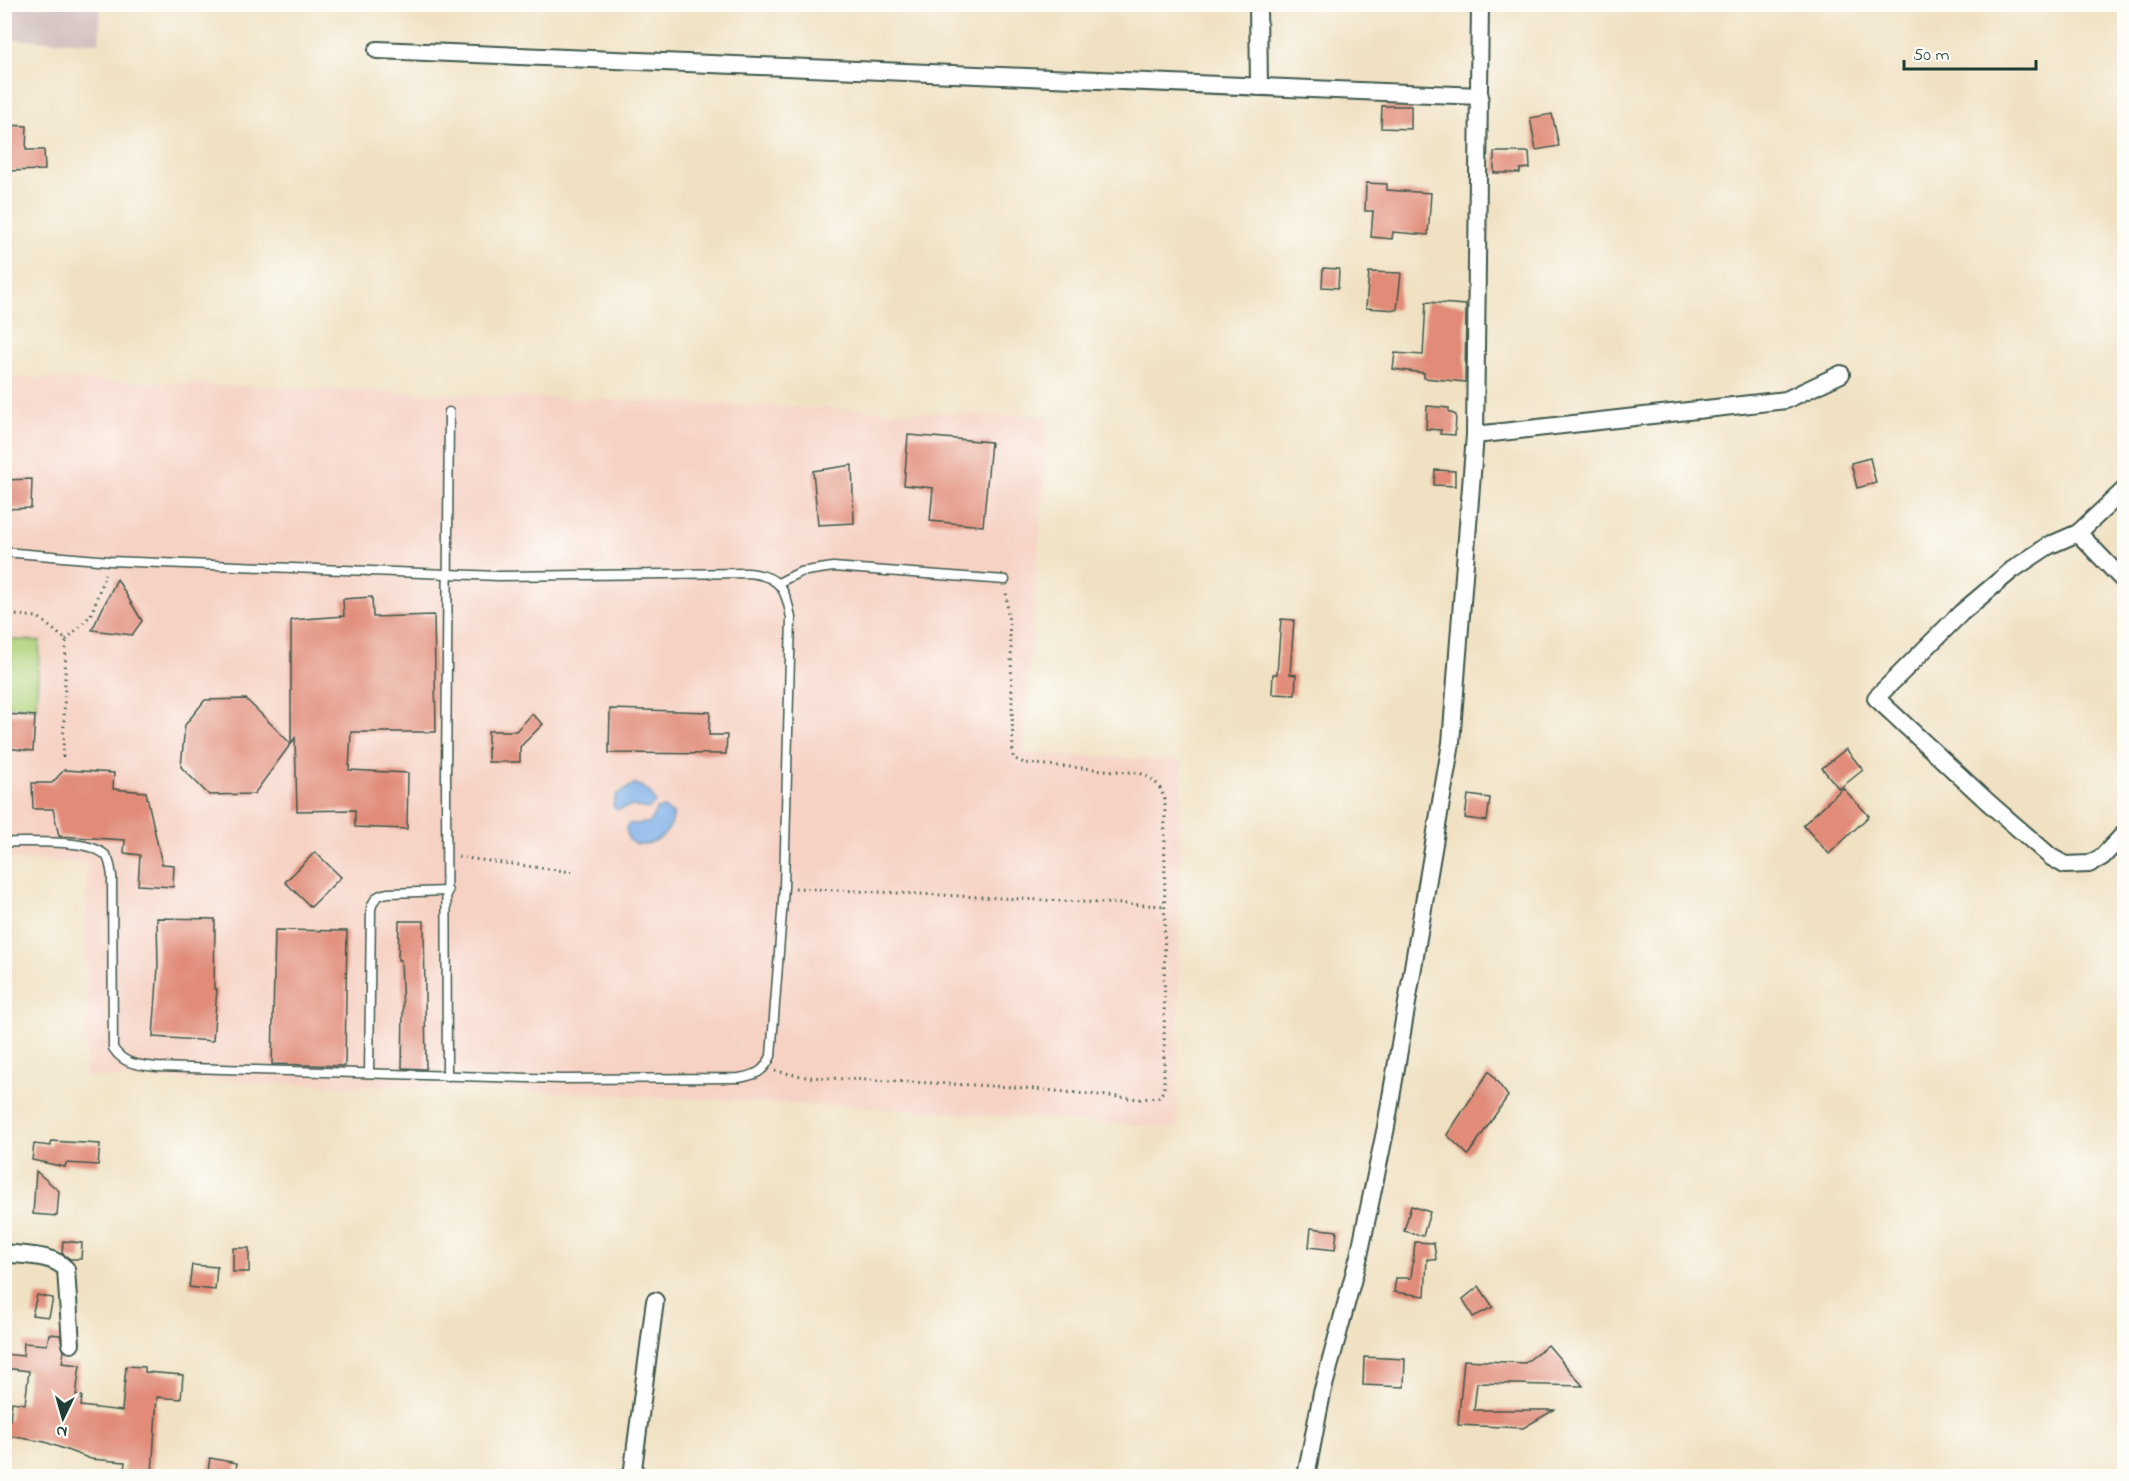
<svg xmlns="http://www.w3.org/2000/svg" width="2129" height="1481" font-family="'Indie Flower',sans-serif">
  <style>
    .built { fill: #f6d2c4 }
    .industrial { fill: #d1bfbe }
    .green { fill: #afd37c; stroke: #678858; stroke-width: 1.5 }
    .water { fill: #7aaee7; stroke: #4c768e; stroke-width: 1.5 }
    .building { fill: #e18b78 }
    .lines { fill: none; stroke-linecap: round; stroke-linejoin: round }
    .service-casing { stroke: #3e5649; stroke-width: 11 }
    .minor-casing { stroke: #3e5649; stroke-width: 20 }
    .path { stroke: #3e5649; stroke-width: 3; stroke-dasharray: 1.5 4.5; stroke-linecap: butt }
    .service { stroke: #fff; stroke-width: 8 }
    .minor { stroke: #fff; stroke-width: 16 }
  </style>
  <rect width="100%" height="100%" fill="#fdfcf7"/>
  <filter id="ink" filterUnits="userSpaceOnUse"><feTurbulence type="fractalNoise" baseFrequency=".0167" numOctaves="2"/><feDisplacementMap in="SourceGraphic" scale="12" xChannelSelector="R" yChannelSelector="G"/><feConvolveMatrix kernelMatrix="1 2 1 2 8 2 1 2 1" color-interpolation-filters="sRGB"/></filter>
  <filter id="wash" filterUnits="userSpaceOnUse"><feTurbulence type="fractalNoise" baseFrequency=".008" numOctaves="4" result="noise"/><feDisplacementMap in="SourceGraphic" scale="24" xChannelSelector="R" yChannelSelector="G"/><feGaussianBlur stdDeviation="1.35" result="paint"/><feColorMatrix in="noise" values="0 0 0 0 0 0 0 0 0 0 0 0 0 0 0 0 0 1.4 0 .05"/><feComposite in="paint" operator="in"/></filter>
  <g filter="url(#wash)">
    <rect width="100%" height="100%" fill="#f0e1c3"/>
    <polygon class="built" points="5,377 1049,417 1023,753 1182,761 1177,1128 861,1107 557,1092 86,1077 86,863 5,859"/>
    <polygon class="industrial" points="5,4 101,5 99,43 5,39"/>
    <polygon class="green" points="5,639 40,641 36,708 5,706"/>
    <g class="water">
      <path d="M634 784C643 785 654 794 655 803L648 809 632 806 617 810 613 806 616 795Z"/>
      <path d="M664 808 673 814C674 834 646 853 629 840L626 829 629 824 649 823 657 809Z"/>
    </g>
    <g id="blocks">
      <g class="building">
        <polygon points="1382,106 1411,106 1411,129 1381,128"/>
        <polygon points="1552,114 1559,146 1536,150 1530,118"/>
        <polygon points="4,125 27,126 26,150 44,150 45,170 4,171"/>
        <polygon points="1494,152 1529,152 1530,168 1520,169 1520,173 1494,173"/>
        <polygon points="1366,183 1387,184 1387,190 1431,193 1428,235 1393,232 1392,239 1371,237 1373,211 1365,211"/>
        <polygon points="1323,268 1339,269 1338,288 1322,287"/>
        <polygon points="1369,272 1401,273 1397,310 1366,308"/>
        <polygon points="1426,302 1466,305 1465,382 1424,378 1424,373 1393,369 1395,353 1423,355"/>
        <polygon points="1427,406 1449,408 1449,412 1456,415 1455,435 1440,434 1441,430 1426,429"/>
        <polygon points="908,435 991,442 983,526 930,521 933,488 904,485"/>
        <polygon points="1870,458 1876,483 1857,488 1851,463"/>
        <polygon points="852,465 854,523 818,525 813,471"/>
        <polygon points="1435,470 1455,471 1455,486 1434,485"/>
        <polygon points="32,479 31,508 4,509 4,480"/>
        <polygon points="117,579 142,621 132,635 92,630"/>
        <polygon points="372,597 373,617 434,615 436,732 351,732 349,770 408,773 407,829 355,827 355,810 297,811 295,738 254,794 209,795 181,767 185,725 205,700 246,699 291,744 291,620 344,616 343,599"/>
        <polygon points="1281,619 1294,620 1290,674 1296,675 1295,695 1272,694 1273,674 1277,674"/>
        <polygon points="610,709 710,712 709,735 727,735 726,754 609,753"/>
        <polygon points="4,714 35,716 33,751 4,748"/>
        <polygon points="532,714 543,724 520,747 520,762 488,762 488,731 516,731"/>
        <polygon points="1846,749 1863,770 1839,789 1822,768"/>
        <polygon points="64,770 114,773 113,789 146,792 162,864 174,865 173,887 138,885 140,855 124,853 125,840 59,836 53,809 33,809 32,783 52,783"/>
        <polygon points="1843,788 1869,816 1829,854 1803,825"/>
        <polygon points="1468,795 1490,798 1487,821 1465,818"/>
        <polygon points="315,852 341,877 311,907 285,882"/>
        <polygon points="157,918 215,919 214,989 217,989 213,1041 153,1037 158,967"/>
        <polygon points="399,921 424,921 426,1069 402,1068 403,1013 401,960 398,960"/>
        <polygon points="275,930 347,931 345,1066 272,1064"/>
        <polygon points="1489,1071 1508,1096 1468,1155 1447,1135"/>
        <polygon points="51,1141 100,1144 98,1165 66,1163 65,1167 32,1160 34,1144 51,1146"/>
        <polygon points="36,1171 59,1191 57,1216 33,1214"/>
        <polygon points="1411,1206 1430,1212 1423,1236 1404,1231"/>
        <polygon points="1311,1228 1337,1231 1335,1250 1309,1247"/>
        <polygon points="63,1241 82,1243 81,1259 70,1259 62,1253"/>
        <polygon points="1415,1242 1434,1243 1436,1260 1427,1259 1425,1296 1394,1292 1396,1278 1411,1278"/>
        <rect x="233" y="1248" width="16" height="24"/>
        <polygon points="192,1265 217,1267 215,1290 189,1287"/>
        <polygon points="1479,1286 1493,1307 1473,1317 1463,1299"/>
        <polygon points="37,1295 53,1298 49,1317 32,1315"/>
        <polygon points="49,1334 60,1335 64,1351 62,1363 80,1365 76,1396 82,1396 81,1406 122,1411 126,1366 145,1367 145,1372 183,1375 181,1399 157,1397 152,1473 124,1471 125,1462 91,1459 45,1442 4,1435 4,1419 10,1420 12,1402 25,1404 29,1371 4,1368 4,1354 23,1356 24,1343 47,1345"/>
        <polygon points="1548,1345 1583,1386 1477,1383 1474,1410 1554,1410 1523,1428 1458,1425 1464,1360 1525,1363"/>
        <polygon points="1364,1357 1405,1359 1404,1387 1363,1385"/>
        <polygon points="210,1458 237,1463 235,1476 207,1476"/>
      </g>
    </g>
  </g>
  <g filter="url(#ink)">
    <use href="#blocks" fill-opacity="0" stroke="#3e5649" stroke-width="1.5"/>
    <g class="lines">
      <g class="service-casing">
        <g id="service">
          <path d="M4 552 110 561 499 576 748 573C780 576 786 589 791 618L784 887 771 1056C764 1072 756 1075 739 1078L562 1079 157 1067C139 1065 124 1065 113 1048L112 876C111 870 110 862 107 857 93 838 28 843 4 842"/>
          <polyline points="778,583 800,572 833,567 1005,580"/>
          <path d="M369 1073 371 909C374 898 377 895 388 893L448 891"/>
          <polyline points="447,1076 446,777 449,412"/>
        </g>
      </g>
      <g class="minor-casing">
        <g id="minor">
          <polyline points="1258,4 1259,87"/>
          <polyline points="377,50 1480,96"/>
          <polyline points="1475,435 1786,400 1841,374"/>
          <polyline points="2124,490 2078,533 2048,546 2012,570 1961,613 1876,698 1989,803 2051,857 2065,865 2089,864 2102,857 2124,834"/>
          <polyline points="2078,533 2124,581"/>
          <path d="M4 1253C24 1256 52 1254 66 1269L71 1344"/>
          <polyline points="632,1476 655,1301"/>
          <polyline points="1306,1476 1322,1393 1359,1256 1386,1127 1451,743 1475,435 1480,4"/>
        </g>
      </g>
      <g class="path">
        <polyline points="4,614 38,617 66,640 63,757"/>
        <polyline points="66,640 91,615 105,574"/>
        <polyline points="458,857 572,872"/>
        <polyline points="795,888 1165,906"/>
        <path d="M775 1071 806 1077 1014 1087 1140 1099 1159 1097 1164 1090 1165 800C1160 785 1155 779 1139 773L1024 763 1013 758 1011 647 1006 591"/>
      </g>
      <use href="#service" class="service"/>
      <use href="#minor" class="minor"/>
    </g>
  </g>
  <rect width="2129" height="1481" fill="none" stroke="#fdfcf7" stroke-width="24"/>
  <g transform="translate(63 1418) rotate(185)" stroke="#fdfcf7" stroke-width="4.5" paint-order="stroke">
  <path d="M0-4.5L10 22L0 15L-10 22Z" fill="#1f3d34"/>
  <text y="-9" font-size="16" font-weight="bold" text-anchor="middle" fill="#1f3d34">N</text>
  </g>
  <path d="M1904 60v9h132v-9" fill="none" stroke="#1f3d34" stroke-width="3"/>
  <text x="1913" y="60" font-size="18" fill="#1f3d34" stroke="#fdfcf7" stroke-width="4.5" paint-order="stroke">50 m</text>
</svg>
